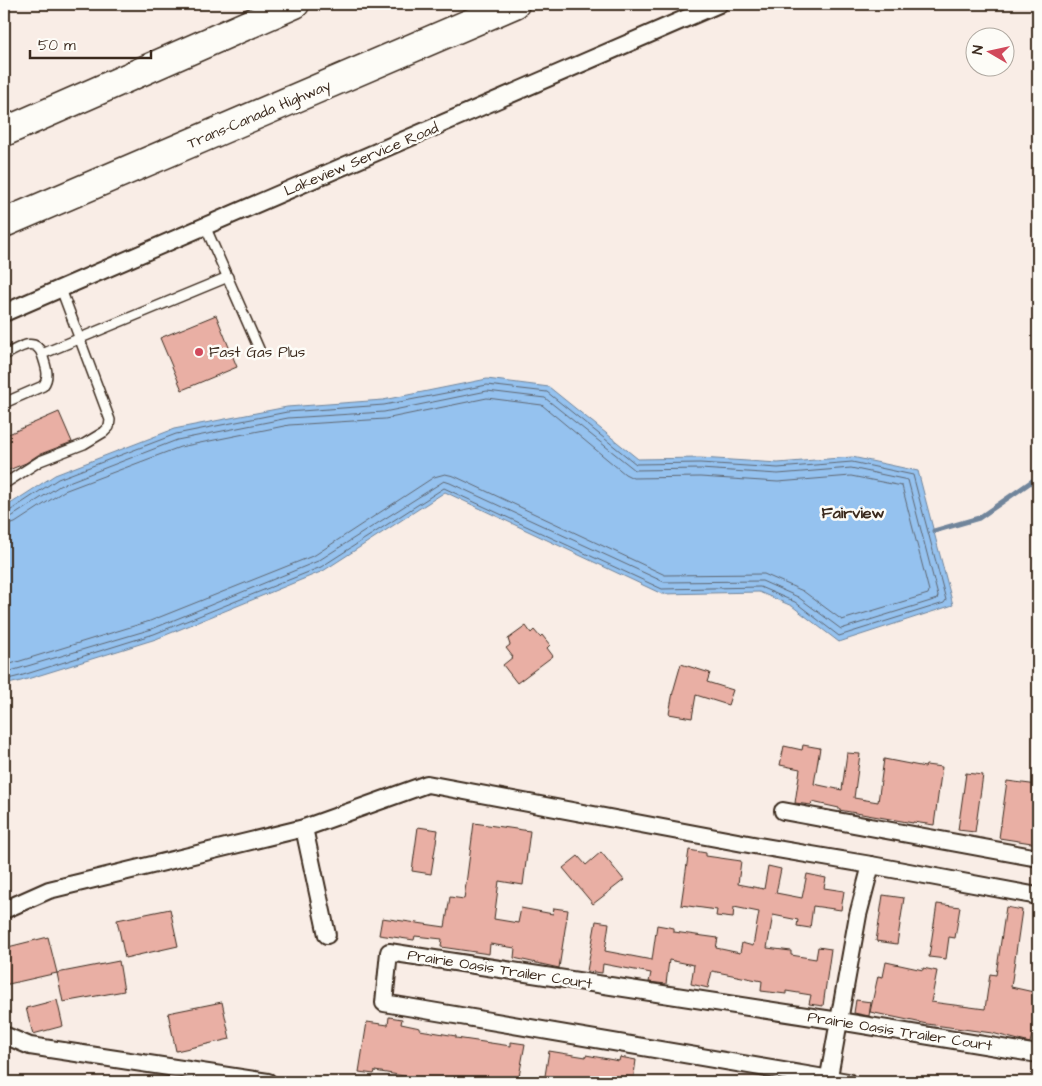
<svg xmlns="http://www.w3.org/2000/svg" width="1042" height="1086" font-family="'Architects Daughter',sans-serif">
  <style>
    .water { fill: #95c2ef; stroke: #71859b }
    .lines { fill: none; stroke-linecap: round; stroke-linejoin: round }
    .shore { stroke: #5f6772; stroke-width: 1 }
    .stream { stroke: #71859b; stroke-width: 5 }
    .building { fill: #e9afa4; stroke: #3b2a1e }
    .service-casing { stroke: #3b2a1e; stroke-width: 12 }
    .minor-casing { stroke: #3b2a1e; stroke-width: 20 }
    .trunk-casing { stroke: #3b2a1e; stroke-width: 31 }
    .service { stroke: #fdfcf7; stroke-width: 9 }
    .minor { stroke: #fdfcf7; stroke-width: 16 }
    .trunk { stroke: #fdfcf7; stroke-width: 28 }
    .poi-dot { fill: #d1495b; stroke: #fdfcf7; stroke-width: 2 }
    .labels { text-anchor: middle; stroke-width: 5; stroke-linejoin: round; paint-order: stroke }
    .street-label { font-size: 15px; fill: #3b2a1e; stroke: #fdfcf7 }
    .poi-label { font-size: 15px; fill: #3b2a1e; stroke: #fdfcf7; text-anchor: start }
    .neighbourhood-label { font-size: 16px; font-weight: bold; fill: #3b2a1e; stroke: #fdfcf7 }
  </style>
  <rect width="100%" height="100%" fill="#f9ede6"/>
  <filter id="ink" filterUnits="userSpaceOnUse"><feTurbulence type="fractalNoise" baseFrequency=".02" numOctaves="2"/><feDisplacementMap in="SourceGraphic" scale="10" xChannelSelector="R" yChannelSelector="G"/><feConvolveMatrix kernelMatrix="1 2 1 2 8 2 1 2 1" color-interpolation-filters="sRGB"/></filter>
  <g filter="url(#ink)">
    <polygon class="water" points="487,379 549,387 638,459 700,458 778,463 852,457 918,471 953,605 839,642 792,606 759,592 662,594 445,492 323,571 156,639 21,681 4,685 4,508 55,475 174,429 287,407 383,400"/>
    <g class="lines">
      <g class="shore">
        <polyline points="4,512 8,512 58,479 176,434 287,412 384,405 487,385 547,392 636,464 700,463 778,468 852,462 913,475 946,600 944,603 839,636 795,602 760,587 662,589 444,488 321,567 154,634 20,676 4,680"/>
        <polyline points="4,519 11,517 61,485 177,440 288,418 384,412 487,391 545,398 635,470 700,469 778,474 851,468 908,480 938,596 937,599 841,629 798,597 762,581 664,582 450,483 444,481 318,561 152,629 4,673"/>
        <polyline points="4,526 15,523 64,491 180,447 289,425 385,419 487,398 542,405 625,474 633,478 700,477 778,482 851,476 902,486 929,591 928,594 842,620 803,591 764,574 665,575 454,476 445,474 434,477 315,555 150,621 4,666"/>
      </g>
      <polyline class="stream" points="934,531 979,518 1038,477"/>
    </g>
    <g class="building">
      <polygon points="216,315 237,367 182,390 160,338"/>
      <polygon points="59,412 72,442 38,455 26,463 4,472 4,436"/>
      <polygon points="526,626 531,633 534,630 540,637 542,635 550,645 547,648 553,656 517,683 503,665 513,657 506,648 510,645 508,639"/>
      <polygon points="681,664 710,673 707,682 733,690 728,705 696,695 692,718 669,714 673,692"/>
      <polygon points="803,745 820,748 814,784 842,790 847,753 860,754 854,798 878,802 884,759 925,767 926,765 942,767 934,825 913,822 913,823 839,810 839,808 812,802 811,805 795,803 800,769 780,765 784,746 802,750"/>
      <polygon points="966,773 983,775 975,832 958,830"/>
      <polygon points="1007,781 1038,785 1038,844 999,838"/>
      <polygon points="474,823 530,831 523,885 499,881 494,919 518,923 521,908 553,914 554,908 568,910 559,968 514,958 515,948 490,944 489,954 441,947 442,939 415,936 414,940 379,935 382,918 445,927 450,897 464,899"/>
      <polygon points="418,827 438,830 431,874 412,871"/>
      <polygon points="689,850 706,853 706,856 741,861 738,884 764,889 768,866 781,869 776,893 802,898 807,874 826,878 824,888 844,891 841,910 813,906 810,928 797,926 798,920 773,915 767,948 791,951 791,955 816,959 818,947 831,949 823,1006 809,1004 811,995 786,991 786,994 761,991 762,981 712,971 708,988 691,984 694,965 669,960 666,984 649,982 651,973 603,964 602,973 587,971 596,921 609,923 605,951 652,960 657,925 674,928 674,932 718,938 716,948 740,953 742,943 753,946 759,912 734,907 733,918 716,916 717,910 681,905"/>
      <polygon points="601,852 624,880 593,904 563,868 578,856 586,865"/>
      <polygon points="883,895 904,898 897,944 876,941"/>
      <polygon points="937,904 960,907 955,938 949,937 946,959 929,957"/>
      <polygon points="1006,907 1022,910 1011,987 1038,993 1038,1037 1032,1035 1030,1043 992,1033 927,1024 870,1012 878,976 883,977 886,962 923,970 923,968 937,971 931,1002 985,1009 990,974 996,975"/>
      <polygon points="170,909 178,946 125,958 117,920"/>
      <polygon points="48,937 57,973 4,985 4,948"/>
      <polygon points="119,961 124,991 63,1002 57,973"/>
      <polygon points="57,1000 63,1026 33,1034 26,1008"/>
      <polygon points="856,1000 871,1002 869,1016 854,1013"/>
      <polygon points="222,1002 230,1039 176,1051 168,1013"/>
      <polygon points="389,1017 402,1019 401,1024 420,1028 420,1030 456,1036 456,1038 511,1046 511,1042 525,1044 518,1082 439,1082 375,1071 374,1074 359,1072 367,1022 388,1025"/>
      <polygon points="549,1051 586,1057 586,1055 619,1061 620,1057 636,1060 633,1082 544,1082"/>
    </g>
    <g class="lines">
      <g class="service-casing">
        <g id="service">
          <polyline points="205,226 259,349"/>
          <path d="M4 355C18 349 34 335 42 354"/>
          <path d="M4 403 43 386C51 376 45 365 42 354L228 277"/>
          <polyline points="4,484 40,461 84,444 104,432 109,427 110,420 61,289"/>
        </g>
      </g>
      <g class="minor-casing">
        <g id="minor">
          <polyline points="4,313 719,4"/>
          <polyline points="783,811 1038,858"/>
          <polyline points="304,828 327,935"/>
          <polyline points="4,910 49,890 304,828 427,784 759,846 871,865 1038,896"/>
          <polyline points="4,1035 30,1046 268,1082"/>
          <polyline points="828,1082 858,915 871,865"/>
          <polyline points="848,1082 384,1003 389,952 839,1021 1038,1054"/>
        </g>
      </g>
      <g class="trunk-casing">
        <g id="trunk">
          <polyline points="4,132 295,4"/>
          <polyline points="4,223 515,4"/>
        </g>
      </g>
      <use href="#service" class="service"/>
      <use href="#minor" class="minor"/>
      <use href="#trunk" class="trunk"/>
    </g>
  </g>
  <circle class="poi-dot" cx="199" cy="352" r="5"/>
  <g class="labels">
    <g class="street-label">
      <text transform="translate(259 114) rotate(-23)" y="5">Trans-Canada Highway</text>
      <text transform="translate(361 159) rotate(-23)" y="5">Lakeview Service Road</text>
      <text transform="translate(500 969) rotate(9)" y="5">Prairie Oasis Trailer Court</text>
      <text transform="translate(900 1031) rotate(9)" y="5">Prairie Oasis Trailer Court</text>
    </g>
    <g class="poi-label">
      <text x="209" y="357">Fast Gas Plus</text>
    </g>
    <g class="neighbourhood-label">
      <text x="853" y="518">Fairview</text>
    </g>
  </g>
  <rect width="1042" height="1086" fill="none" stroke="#fdfcf7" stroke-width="20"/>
  <rect x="10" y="10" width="1022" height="1066" fill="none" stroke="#3b2a1e" stroke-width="2" filter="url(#ink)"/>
  <g transform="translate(990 52) rotate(279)"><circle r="24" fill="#fdfcf7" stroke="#afa8a0"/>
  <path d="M0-4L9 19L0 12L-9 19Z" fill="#d1495b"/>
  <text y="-8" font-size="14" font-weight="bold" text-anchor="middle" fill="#3b2a1e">N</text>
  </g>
  <path d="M30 50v8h121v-8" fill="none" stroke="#3b2a1e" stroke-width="2.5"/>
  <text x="38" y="50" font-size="15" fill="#3b2a1e" stroke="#fdfcf7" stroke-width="4" paint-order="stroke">50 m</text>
</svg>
